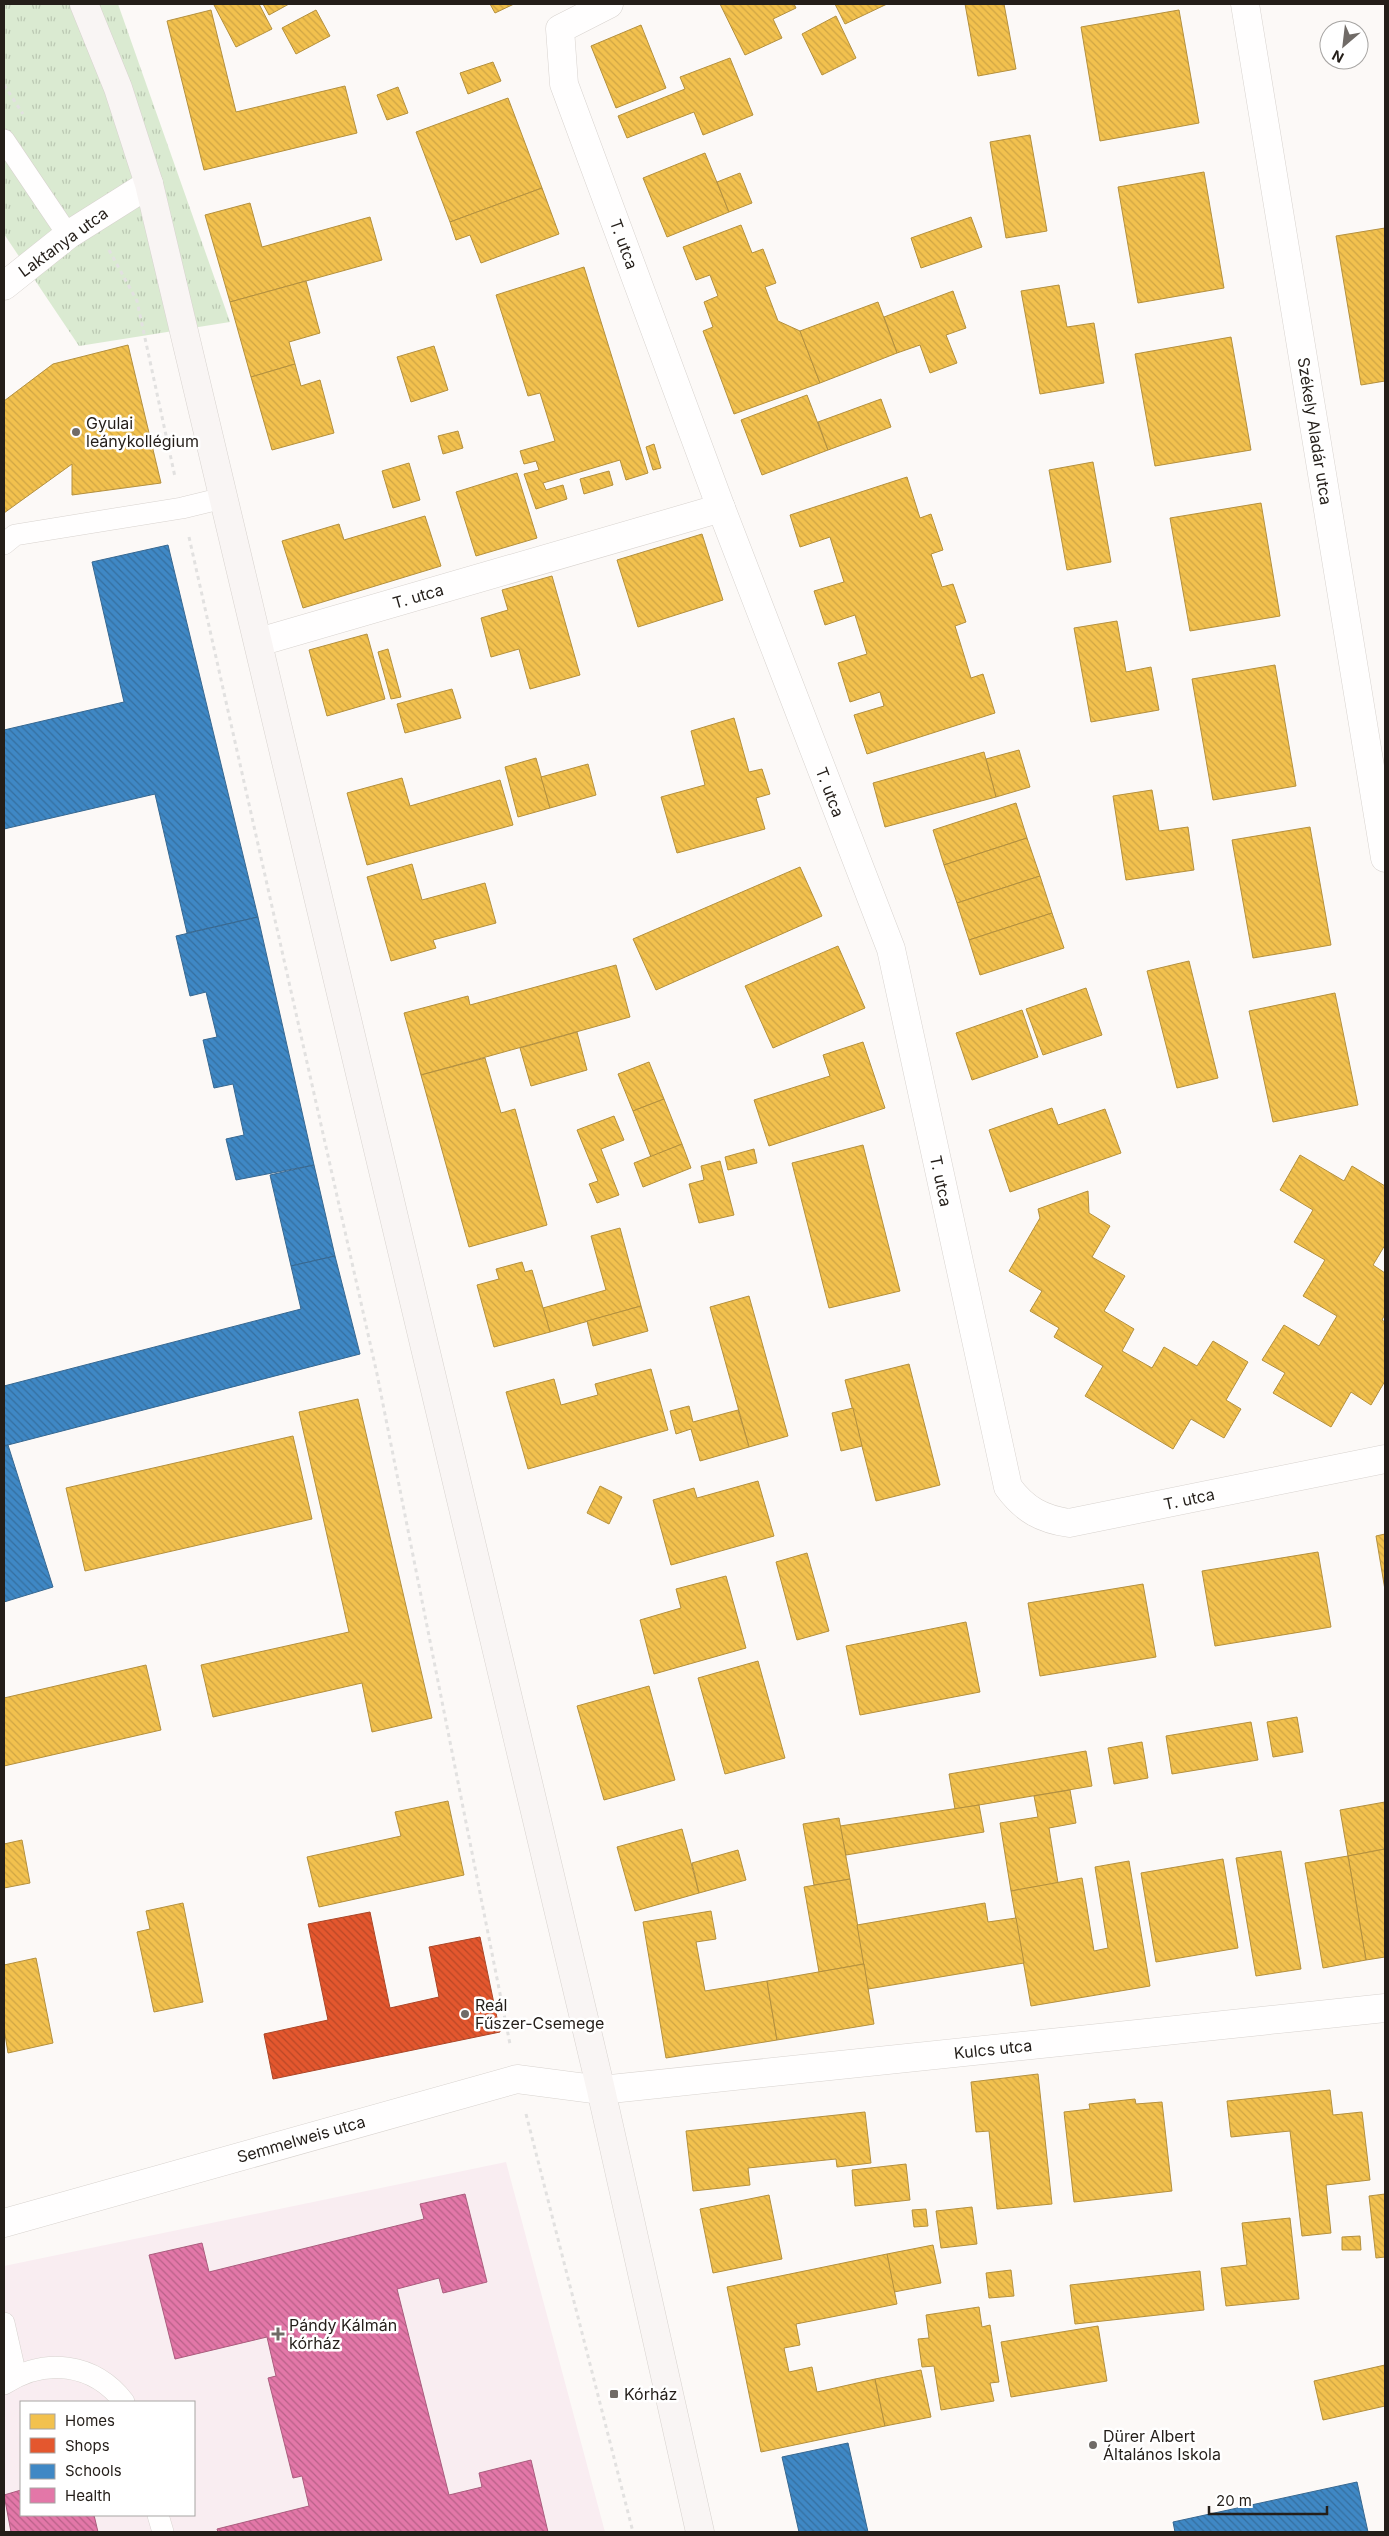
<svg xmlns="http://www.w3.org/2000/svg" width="1389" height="2536" font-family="Inter,sans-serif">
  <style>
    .medical { fill: #f9edf1; fill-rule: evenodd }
    .grass { fill: url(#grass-tufts) }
    .homes { fill: url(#homes-back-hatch); stroke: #b4903e }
    .shops { fill: url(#shops-back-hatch); stroke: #aa4628 }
    .schools { fill: url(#schools-back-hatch); stroke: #376891 }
    .health { fill: url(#health-back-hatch); stroke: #aa5c7d }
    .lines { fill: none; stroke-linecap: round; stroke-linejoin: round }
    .lane-casing { stroke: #d8d3cf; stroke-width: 22 }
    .street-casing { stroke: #d8d3cf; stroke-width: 29 }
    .secondary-casing { stroke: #d8d3cf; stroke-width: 29 }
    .path { stroke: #e2e1e0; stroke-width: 3; stroke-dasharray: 4 4; stroke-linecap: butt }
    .lane { stroke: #fffefe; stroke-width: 21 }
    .street { stroke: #fffefe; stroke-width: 28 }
    .secondary { stroke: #f9f5f4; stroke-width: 28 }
    .poi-dot { fill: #706b67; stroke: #fff; stroke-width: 2 }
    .labels { text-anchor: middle; stroke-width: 5; stroke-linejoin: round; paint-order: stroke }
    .street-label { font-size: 16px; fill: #241e19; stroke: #fff }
    .poi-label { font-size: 16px; fill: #241e19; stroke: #fff; text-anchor: start }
  </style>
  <defs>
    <pattern id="grass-tufts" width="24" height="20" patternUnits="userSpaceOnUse" patternTransform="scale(1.25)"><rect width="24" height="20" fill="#daead1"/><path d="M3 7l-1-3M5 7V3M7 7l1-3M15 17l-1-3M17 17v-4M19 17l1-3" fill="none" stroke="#bbc8b3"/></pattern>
    <pattern id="homes-back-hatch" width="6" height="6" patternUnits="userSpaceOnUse" patternTransform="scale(1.25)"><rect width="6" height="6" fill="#f2c14e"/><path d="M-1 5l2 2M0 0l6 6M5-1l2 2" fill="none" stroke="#cfa544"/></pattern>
    <pattern id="shops-back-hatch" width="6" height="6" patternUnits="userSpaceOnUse" patternTransform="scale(1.25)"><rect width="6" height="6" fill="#e4572e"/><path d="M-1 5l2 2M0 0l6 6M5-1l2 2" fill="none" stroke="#b94726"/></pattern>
    <pattern id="schools-back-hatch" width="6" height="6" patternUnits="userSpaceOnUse" patternTransform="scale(1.25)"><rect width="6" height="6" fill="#3f88c5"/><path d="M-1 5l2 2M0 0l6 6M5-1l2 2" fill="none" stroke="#356f9f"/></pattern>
    <pattern id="health-back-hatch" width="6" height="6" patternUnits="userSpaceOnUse" patternTransform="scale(1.25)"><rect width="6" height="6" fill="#e377a8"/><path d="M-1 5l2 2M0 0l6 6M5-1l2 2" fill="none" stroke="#b86188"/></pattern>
  </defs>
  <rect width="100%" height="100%" fill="#fcf9f7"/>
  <path class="medical" d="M506 2162 605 2532H4V2266ZM21 2402H194V2515H21Z"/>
  <polygon class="grass" points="4,4 118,4 230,322 79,346 4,234"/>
  <g class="homes">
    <polygon points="216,4 259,4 272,29 236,47 214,5"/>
    <polygon points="263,4 289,4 269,15"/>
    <polygon points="490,4 514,4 495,13"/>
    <polygon points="720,4 794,4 796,8 773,19 782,38 745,55"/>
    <polygon points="835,4 887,4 845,24"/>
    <polygon points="965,4 1004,4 1016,69 978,76"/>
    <polygon points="211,10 236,112 345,86 357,133 204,170 167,21"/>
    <polygon points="316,10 330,36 296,54 282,28"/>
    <polygon points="1179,10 1199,123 1100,141 1081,27"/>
    <polygon points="836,16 856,58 822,75 802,34"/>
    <polygon points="641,25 666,88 616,108 591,46"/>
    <polygon points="730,58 753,115 703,135 694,112 627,138 618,116 685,89 680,77"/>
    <polygon points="493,62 501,81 468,94 460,73"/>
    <polygon points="398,87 408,113 387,120 377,95"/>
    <polygon points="508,98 542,188 450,222 416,132"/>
    <polygon points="1030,135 1047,231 1006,238 990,142"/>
    <polygon points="705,153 729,212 667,237 643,178"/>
    <polygon points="1204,172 1224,288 1138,303 1118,187"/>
    <polygon points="740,173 752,203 729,212 717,182"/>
    <polygon points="542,188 559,234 481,263 470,235 456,240 450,222"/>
    <polygon points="250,203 262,247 370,217 382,260 230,302 205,215"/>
    <polygon points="971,217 982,247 921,268 911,238"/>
    <polygon points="741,225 752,253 763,249 776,283 765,287 778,321 800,331 820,383 734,414 703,331 713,327 704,302 718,296 710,275 696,280 683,247"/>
    <polygon points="1385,228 1385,381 1361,385 1336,236"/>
    <polygon points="584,267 648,473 626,480 620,460 543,483 546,490 563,485 567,499 536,509 524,474 539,470 536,461 524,464 520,451 555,441 540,393 528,396 496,295"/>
    <polygon points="306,281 320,333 289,342 295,364 251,377 230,302"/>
    <polygon points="1059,285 1067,327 1094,323 1104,383 1040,394 1021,291"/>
    <polygon points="953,291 966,328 946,335 957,363 930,373 920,345 897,353 884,317"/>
    <polygon points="878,302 897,353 820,383 800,331"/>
    <polygon points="1231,337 1251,450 1155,466 1135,354"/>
    <polygon points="128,345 161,483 72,495 72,464 4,513 4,401 53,364"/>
    <polygon points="434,346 448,390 411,402 397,357"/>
    <polygon points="295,364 301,386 320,380 334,433 272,450 251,377"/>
    <polygon points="807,395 828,450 762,475 741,420"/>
    <polygon points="881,399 891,427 828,450 818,422"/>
    <polygon points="458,431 463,448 443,454 438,436"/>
    <polygon points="654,444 661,468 653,470 646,447"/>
    <polygon points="1093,462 1111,562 1067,570 1049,470"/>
    <polygon points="409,463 420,500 393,508 382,471"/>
    <polygon points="609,471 613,485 584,494 580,479"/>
    <polygon points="517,473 537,538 476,556 456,492"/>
    <polygon points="907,477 920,518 931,514 943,550 931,554 942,587 953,584 966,622 955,626 971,678 983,674 995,713 867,754 854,715 884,706 880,692 850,702 838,663 867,654 855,615 825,625 814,591 844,582 830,537 800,547 790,515"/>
    <polygon points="1261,503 1280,616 1190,631 1170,518"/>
    <polygon points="425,516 441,566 303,608 282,541 339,524 344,540"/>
    <polygon points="702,534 723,600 638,627 617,560"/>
    <polygon points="552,576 580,675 530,689 519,649 491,657 481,618 508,610 502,590"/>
    <polygon points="1117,621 1126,672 1151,667 1159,710 1091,722 1074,628"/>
    <polygon points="367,634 385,699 327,716 309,650"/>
    <polygon points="388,649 401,697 391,699 378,652"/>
    <polygon points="1275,665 1296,786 1213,800 1192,679"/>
    <polygon points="452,689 461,718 405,733 397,704"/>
    <polygon points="734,718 749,772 762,769 770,794 756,798 765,829 677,853 661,797 705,785 691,731"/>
    <polygon points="1019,750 1030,787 996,797 986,759"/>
    <polygon points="984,752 996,797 885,827 873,783"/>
    <polygon points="536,758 550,808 518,817 505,767"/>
    <polygon points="588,764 596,795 550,808 541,777"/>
    <polygon points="402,778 410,806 500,780 513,825 367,865 347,793"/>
    <polygon points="1152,790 1159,831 1188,827 1194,870 1126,880 1113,796"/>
    <polygon points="1016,803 1027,838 944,865 933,830"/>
    <polygon points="1310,827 1331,945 1253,958 1232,840"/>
    <polygon points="1027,838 1040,876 957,903 944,865"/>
    <polygon points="412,864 422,900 485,883 496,923 433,940 436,948 391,961 367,877"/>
    <polygon points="800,867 822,916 656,990 633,939"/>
    <polygon points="1040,876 1052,913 969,940 957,903"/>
    <polygon points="1052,913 1064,948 980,975 969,940"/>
    <polygon points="838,946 865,1008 773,1048 745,986"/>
    <polygon points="1189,961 1218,1078 1177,1088 1147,971"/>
    <polygon points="616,965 630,1017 421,1075 404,1013 468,996 470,1005"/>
    <polygon points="1086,988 1102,1035 1043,1055 1026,1009"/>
    <polygon points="1335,993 1358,1105 1273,1122 1249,1011"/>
    <polygon points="1022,1010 1038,1057 972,1080 956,1033"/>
    <polygon points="577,1032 587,1070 531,1086 520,1048"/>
    <polygon points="863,1042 885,1108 769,1146 754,1100 830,1076 823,1055"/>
    <polygon points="485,1058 501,1113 515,1109 547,1225 469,1247 421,1075"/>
    <polygon points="649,1062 664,1099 633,1111 618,1074"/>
    <polygon points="664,1099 682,1144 651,1157 633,1111"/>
    <polygon points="1052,1108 1058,1125 1105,1109 1121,1153 1010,1192 989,1130"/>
    <polygon points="614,1116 624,1140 601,1149 619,1195 597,1203 589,1184 598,1181 577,1130"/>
    <polygon points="682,1144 691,1168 643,1187 634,1163"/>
    <polygon points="863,1145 900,1291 829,1308 792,1163"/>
    <polygon points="754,1149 757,1163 728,1170 725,1157"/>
    <polygon points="1300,1155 1344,1181 1352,1166 1385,1186 1385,1245 1373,1265 1385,1273 1385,1314 1382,1320 1385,1322 1385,1381 1371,1405 1351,1392 1331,1427 1273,1393 1285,1373 1262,1360 1284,1325 1319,1346 1337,1316 1303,1296 1325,1260 1294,1242 1313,1210 1280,1190"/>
    <polygon points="720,1161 734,1215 699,1223 689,1184 704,1180 701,1166"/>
    <polygon points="1088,1191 1089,1213 1110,1226 1092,1257 1125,1276 1104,1311 1134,1329 1122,1351 1152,1368 1164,1347 1197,1366 1213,1341 1248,1362 1226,1400 1241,1409 1224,1438 1191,1419 1173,1449 1085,1396 1103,1366 1054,1337 1059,1328 1030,1311 1042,1291 1009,1271 1040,1218 1038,1209"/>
    <polygon points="620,1228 641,1306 550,1332 543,1308 606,1290 591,1236"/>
    <polygon points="522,1262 525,1272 532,1270 550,1332 494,1347 477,1285 499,1279 496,1269"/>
    <polygon points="749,1296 788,1436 749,1447 710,1307"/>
    <polygon points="641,1306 648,1331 593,1346 587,1321"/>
    <polygon points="909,1364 940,1485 876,1501 845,1380"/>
    <polygon points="651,1369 668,1430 528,1469 506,1392 554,1379 561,1405 598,1395 595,1384"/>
    <polygon points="358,1399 432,1718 372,1732 362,1683 213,1717 201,1665 349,1632 299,1412"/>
    <polygon points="689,1406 693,1422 738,1410 749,1447 700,1461 691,1429 676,1434 670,1411"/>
    <polygon points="853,1408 862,1446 841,1451 832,1413"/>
    <polygon points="293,1436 312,1519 85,1571 66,1488"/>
    <polygon points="758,1481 774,1536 671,1565 653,1500 694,1488 697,1498"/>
    <polygon points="600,1486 622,1497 609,1524 587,1513"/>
    <polygon points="1385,1534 1385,1590 1376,1536"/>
    <polygon points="1318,1552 1331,1627 1215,1646 1202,1571"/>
    <polygon points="807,1553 829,1631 797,1640 776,1562"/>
    <polygon points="726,1576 746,1648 654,1674 640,1620 681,1608 676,1589"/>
    <polygon points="1143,1584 1156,1657 1040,1676 1028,1603"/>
    <polygon points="966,1622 980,1692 860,1715 846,1646"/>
    <polygon points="758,1661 785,1758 725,1774 698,1678"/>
    <polygon points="146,1665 161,1730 4,1766 4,1698"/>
    <polygon points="649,1686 675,1780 604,1800 577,1706"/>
    <polygon points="1297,1717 1303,1752 1273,1757 1267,1722"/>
    <polygon points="1251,1722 1258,1760 1172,1774 1166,1736"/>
    <polygon points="1142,1742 1148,1778 1114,1784 1108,1748"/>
    <polygon points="1086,1751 1092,1786 955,1809 949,1774"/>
    <polygon points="1070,1790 1076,1823 1049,1828 1058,1883 1011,1891 1000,1823 1038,1817 1034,1796"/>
    <polygon points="448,1801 464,1875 319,1907 307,1857 401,1836 395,1812"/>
    <polygon points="1385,1802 1385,1849 1348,1856 1340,1810"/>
    <polygon points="979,1805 984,1832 846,1855 840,1826"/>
    <polygon points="839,1818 850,1879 814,1885 803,1824"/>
    <polygon points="682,1829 699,1893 635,1911 617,1847"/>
    <polygon points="22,1840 30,1883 4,1888 4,1844"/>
    <polygon points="1385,1849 1385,1957 1366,1960 1348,1856"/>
    <polygon points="738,1850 746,1880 699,1893 692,1863"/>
    <polygon points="1281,1851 1301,1969 1256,1976 1236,1858"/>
    <polygon points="1348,1856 1366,1960 1323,1968 1305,1863"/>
    <polygon points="1223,1859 1238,1948 1156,1962 1141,1873"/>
    <polygon points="1129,1861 1150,1986 1031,2006 1011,1891 1082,1878 1094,1951 1108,1948 1095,1867"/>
    <polygon points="850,1879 864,1964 819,1972 804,1887"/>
    <polygon points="183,1903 203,2002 154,2012 137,1932 150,1929 146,1911"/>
    <polygon points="985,1903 988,1922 1016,1918 1024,1963 868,1989 857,1925"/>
    <polygon points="711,1911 716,1939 696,1942 705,1991 767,1981 777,2040 666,2058 643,1922"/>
    <polygon points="36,1958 53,2043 8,2053 4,2028 4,1965"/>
    <polygon points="864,1964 874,2024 777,2040 767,1981"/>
    <polygon points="1038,2074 1052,2204 997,2209 989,2131 976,2132 971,2082"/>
    <polygon points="1330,2090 1333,2115 1362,2112 1370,2180 1326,2185 1331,2233 1302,2236 1290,2131 1231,2137 1227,2101"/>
    <polygon points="1135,2099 1136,2104 1162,2102 1172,2191 1074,2202 1064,2112 1090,2109 1089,2104"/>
    <polygon points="865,2112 871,2163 837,2167 836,2159 748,2168 750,2185 693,2191 686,2131"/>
    <polygon points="906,2164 910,2200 855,2206 852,2170"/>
    <polygon points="1385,2194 1385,2257 1376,2258 1369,2196"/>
    <polygon points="769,2195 782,2259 713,2273 700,2209"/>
    <polygon points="972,2207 977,2244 941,2248 936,2211"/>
    <polygon points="926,2209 928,2226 914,2227 912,2210"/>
    <polygon points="1290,2218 1299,2299 1226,2306 1221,2268 1247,2265 1242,2223"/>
    <polygon points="1360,2236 1361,2250 1342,2250 1342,2237"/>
    <polygon points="933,2245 941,2283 894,2292 887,2254"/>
    <polygon points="887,2254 897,2304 796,2324 800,2345 784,2348 789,2372 812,2367 817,2392 875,2379 885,2426 761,2452 727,2287"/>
    <polygon points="1011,2270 1014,2296 989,2298 986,2273"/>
    <polygon points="1200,2271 1204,2310 1075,2324 1070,2285"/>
    <polygon points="979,2307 982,2327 990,2325 999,2382 990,2383 994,2401 941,2410 934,2366 922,2367 918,2339 929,2338 926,2315"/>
    <polygon points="1098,2326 1107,2381 1011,2397 1001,2342"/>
    <polygon points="1385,2365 1385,2406 1323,2420 1314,2381"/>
    <polygon points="921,2370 931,2417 885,2426 875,2379"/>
  </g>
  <polygon class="shops" points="370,1912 390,2008 439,1997 429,1947 480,1937 500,2032 273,2079 264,2034 328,2020 308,1924"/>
  <g class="schools">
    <polygon points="168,545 258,917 187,933 155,794 4,829 4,730 124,702 92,562"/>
    <polygon points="258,917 314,1165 236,1180 226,1139 244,1135 233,1084 214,1088 203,1040 217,1037 206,992 190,996 176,936"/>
    <polygon points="314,1165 335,1256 291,1266 270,1175"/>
    <polygon points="335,1256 360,1354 4,1446 4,1386 301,1309 291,1266"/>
    <polygon points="8,1445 53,1587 4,1602 4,1446"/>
    <polygon points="848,2443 868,2532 799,2532 782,2457"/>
    <polygon points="1357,2482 1368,2532 1175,2532 1173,2522"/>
  </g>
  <g class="health">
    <polygon points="465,2194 487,2282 443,2293 439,2278 397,2289 449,2495 482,2487 479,2473 531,2460 548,2532 218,2532 217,2529 309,2506 302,2476 293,2478 268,2378 276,2376 267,2337 175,2359 149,2255 202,2243 209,2272 424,2219 420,2204"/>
    <polygon points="21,2490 21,2515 94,2515 98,2532 11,2532 4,2495"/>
  </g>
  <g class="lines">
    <g class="lane-casing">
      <g id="lane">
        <polyline points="4,140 68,235"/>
        <polyline points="4,544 15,535 182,508 223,498"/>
        <polyline points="4,2323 16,2376"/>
        <path d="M4 2384C45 2357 94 2363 124 2402"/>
        <polyline points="158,2515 163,2532"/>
      </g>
    </g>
    <g class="street-casing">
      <g id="street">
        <path d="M609 4 560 29 564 84 721 508 891 949 1008 1487C1025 1510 1042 1519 1069 1523L1385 1459"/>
        <polyline points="1245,4 1385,858"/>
        <polyline points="4,286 68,235 149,184"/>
        <polyline points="259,642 721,508"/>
        <polyline points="4,2223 517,2079 601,2090 1385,2008"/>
      </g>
    </g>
    <g class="secondary-casing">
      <polyline id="secondary" points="84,4 118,88 149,184 601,2090 700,2532"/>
    </g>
    <g class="path">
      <polyline points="4,85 23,114"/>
      <polyline points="109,250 137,301 175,477"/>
      <polyline points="189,537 377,1374 510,2044"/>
      <polyline points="526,2114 633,2532"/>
    </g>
    <use href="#lane" class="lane"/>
    <use href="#street" class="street"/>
    <use href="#secondary" class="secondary"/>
  </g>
  <g class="poi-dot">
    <circle cx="76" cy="432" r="5"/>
    <circle cx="465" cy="2014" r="5"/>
    <path d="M275.5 2326.5h5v5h5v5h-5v5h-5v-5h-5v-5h5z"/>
    <rect x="609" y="2389" width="10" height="10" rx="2.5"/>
    <circle cx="1093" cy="2445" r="5"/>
  </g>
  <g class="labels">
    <g class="street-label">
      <text transform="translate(63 242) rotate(-36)" y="6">Laktanya utca</text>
      <text transform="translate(624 244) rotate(70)" y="6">T. utca</text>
      <text transform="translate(1315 431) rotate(81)" y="6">Székely Aladár utca</text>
      <text transform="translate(418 596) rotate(-16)" y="6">T. utca</text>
      <text transform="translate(830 792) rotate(69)" y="6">T. utca</text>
      <text transform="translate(941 1181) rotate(78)" y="6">T. utca</text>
      <text transform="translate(1189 1499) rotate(-12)" y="6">T. utca</text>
      <text transform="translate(993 2049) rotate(-6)" y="6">Kulcs utca</text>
      <text transform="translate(301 2139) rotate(-16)" y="6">Semmelweis utca</text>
    </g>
    <g class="poi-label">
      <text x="86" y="429">Gyulai<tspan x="86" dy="18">leánykollégium</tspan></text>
      <text x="475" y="2011">Reál<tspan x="475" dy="18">Fűszer-Csemege</tspan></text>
      <text x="289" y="2331">Pándy Kálmán<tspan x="289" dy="18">kórház</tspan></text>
      <text x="624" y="2400">Kórház</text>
      <text x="1103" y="2442">Dürer Albert<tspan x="1103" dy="18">Általános Iskola</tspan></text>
    </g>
  </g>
  <rect width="1389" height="2536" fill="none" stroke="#241e19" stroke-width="10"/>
  <rect x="20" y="2401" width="175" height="115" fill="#ffffff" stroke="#a7a5a3"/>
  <rect x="30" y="2414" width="25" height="15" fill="#f2c14e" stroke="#a7a5a3"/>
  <text x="65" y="2426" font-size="15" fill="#241e19">Homes</text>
  <rect x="30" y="2438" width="25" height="15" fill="#e4572e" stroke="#a7a5a3"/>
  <text x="65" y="2451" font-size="15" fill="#241e19">Shops</text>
  <rect x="30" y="2464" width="25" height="15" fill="#3f88c5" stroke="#a7a5a3"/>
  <text x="65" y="2476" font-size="15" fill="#241e19">Schools</text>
  <rect x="30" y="2488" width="25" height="15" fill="#e377a8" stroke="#a7a5a3"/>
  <text x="65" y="2501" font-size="15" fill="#241e19">Health</text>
  <g transform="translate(1344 45) rotate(208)"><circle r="24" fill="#ffffff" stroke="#a7a5a3"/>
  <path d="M0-4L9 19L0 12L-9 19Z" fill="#706b67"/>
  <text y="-8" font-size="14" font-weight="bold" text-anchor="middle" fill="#241e19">N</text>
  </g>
  <path d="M1209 2506v8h118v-8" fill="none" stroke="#241e19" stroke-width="2.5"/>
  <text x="1216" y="2506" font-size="15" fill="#241e19" stroke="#ffffff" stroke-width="4" paint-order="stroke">20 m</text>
</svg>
